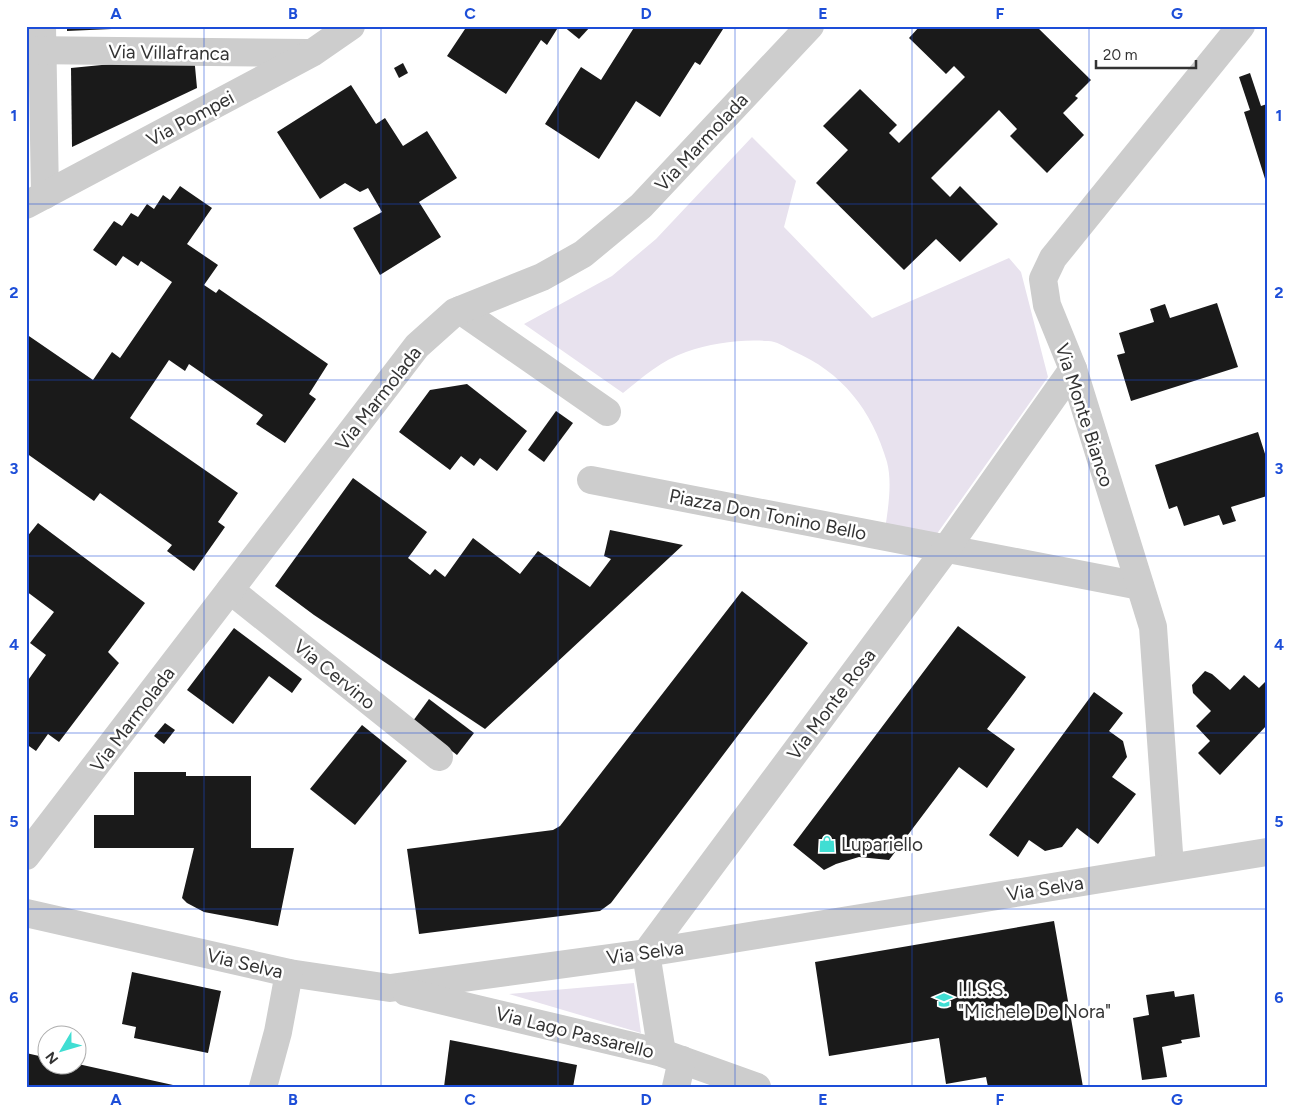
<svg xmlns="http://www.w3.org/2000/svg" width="1293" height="1113" font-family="Figtree,sans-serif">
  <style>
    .green { fill: #e8e2ee }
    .building { fill: #1a1a1a }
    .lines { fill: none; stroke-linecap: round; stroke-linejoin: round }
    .minor { stroke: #cdcdcd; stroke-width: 28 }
    .grid { fill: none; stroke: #1d4ed8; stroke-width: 1; stroke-opacity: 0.55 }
    .labels { text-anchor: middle; stroke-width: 5; stroke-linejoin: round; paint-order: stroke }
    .street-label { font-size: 19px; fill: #333; stroke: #fff }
    .poi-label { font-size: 19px; fill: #333; stroke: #fff; text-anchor: start }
    .neatline { fill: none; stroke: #1d4ed8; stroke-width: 2 }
    .grid-label { font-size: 16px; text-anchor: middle; font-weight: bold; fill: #1d4ed8 }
  </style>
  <rect width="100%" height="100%" fill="#fff"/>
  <g class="green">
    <path d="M752 137 796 181 784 227 872 318 1009 258 1021 272 1048 377 929 545 884 537C887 514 893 485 887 462 872 410 842 372 793 351 785 347 776 341 768 341 741 339 712 343 686 352 662 360 643 377 623 393L524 324 612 276 656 239Z"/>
    <polygon points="634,983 641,1033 509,994"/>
  </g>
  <g class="building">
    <polygon points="67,26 134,26 134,28 67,31"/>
    <polygon points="467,26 559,26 547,45 541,40 506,94 447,56"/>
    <polygon points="563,26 591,26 579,39"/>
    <polygon points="635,26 725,26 700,65 695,62 660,117 636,101 599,159 545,124 581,67 601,80"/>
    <polygon points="920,26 1036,26 1091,80 1075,96 1078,98 1063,113 1084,135 1047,173 1010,136 1017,129 999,110 931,178 950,197 960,186 998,224 960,262 936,239 904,270 816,183 848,150 823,126 860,89 897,125 889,133 899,143 965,77 954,66 946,74 909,38"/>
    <polygon points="194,56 197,88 72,147 71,68"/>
    <polygon points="403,63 408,73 399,78 394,68"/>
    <polygon points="1250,73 1261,106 1267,104 1266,182 1244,112 1250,110 1239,77"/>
    <polygon points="351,85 376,124 385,118 403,146 427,131 457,178 419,202 441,237 380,275 353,228 382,212 368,188 360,192 345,183 320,199 277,132"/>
    <polygon points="180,186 212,208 187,244 218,265 204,285 216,293 219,289 328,364 309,394 316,399 285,443 256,424 263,415 189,364 185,371 169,360 130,418 238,493 218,522 225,527 194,571 167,551 172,545 100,493 94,501 26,453 26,334 93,380 112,352 120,358 172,282 141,261 138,266 123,256 116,266 93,250 114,221 122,226 131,213 138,217 147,204 154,209 163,195 170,200"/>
    <polygon points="1217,303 1238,367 1131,401 1117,355 1125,353 1119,333 1154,322 1150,309 1165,304 1170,318"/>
    <polygon points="467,384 527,431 497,471 480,458 474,466 461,456 450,470 399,432 430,390"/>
    <polygon points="556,411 573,423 544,462 528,450"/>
    <polygon points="1258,432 1267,460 1267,496 1231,507 1236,521 1223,525 1219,515 1184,526 1177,506 1169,509 1155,465"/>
    <polygon points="353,478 427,532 408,558 430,575 435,569 445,577 473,538 520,574 538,551 590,587 611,559 604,556 610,530 683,545 485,729 314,615 275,586"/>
    <polygon points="38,523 145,603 108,652 119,663 59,742 48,734 36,751 26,744 26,683 46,655 30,643 54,612 26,591 26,538"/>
    <polygon points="742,591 808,643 611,903 600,911 419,934 407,849 553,830 560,826"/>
    <polygon points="958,626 1026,677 987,729 1015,749 987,788 959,767 889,860 859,857 836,864 824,870 793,845"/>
    <polygon points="234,628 302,679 292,693 269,676 233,724 187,690"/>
    <polygon points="1205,671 1212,674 1230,690 1244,675 1259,688 1267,680 1267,725 1220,775 1198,753 1210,741 1196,726 1211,711 1193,693 1192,685"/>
    <polygon points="1094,692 1123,713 1109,731 1123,741 1127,757 1112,777 1136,794 1098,844 1077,828 1062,847 1045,851 1029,840 1018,857 989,835"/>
    <polygon points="429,699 474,733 457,755 413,721"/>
    <polygon points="165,723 175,730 164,744 154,736"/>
    <polygon points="362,725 407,761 355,825 310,789"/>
    <polygon points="134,772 186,772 186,776 251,776 251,848 294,848 278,926 204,912 187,903 182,898 194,848 94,848 94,815 134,815"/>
    <polygon points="1054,921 1083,1087 988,1087 986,1077 946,1084 939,1038 829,1056 815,962"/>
    <polygon points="132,972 221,991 208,1053 134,1038 136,1027 122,1024"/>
    <polygon points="1174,991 1175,997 1194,994 1200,1037 1181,1040 1182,1043 1162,1047 1167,1077 1142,1080 1133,1018 1149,1015 1146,995"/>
    <polygon points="450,1040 577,1065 573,1087 444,1087"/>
    <polygon points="26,1053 48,1058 48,1066 78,1064 182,1087 26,1087"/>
  </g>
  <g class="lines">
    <g class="minor">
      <polyline points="42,26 45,195"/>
      <polyline points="26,50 308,53"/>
      <polyline points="26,205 312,53 351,26"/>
      <polyline points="460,310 607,412"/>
      <polyline points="591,480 1140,586"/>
      <polyline points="230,590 439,757"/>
      <polyline points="26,856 417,346 455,312 542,277 583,254 641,206 810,26"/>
      <polyline points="1170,867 1153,627 1073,369 1047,305 1043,279 1053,258 1241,26"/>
      <polyline points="26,913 289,973 390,988 646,953 1267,852"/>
      <polyline points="406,992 662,1053 757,1087"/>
      <polyline points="662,1053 646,953 946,549 1073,369"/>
      <polyline points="263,1087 278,1032 289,973"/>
      <polyline points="676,1087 682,1060"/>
    </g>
  </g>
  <path class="grid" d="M204 26V1087M381 26V1087M558 26V1087M735 26V1087M912 26V1087M1089 26V1087M26 204H1267M26 380H1267M26 556H1267M26 733H1267M26 909H1267"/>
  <defs>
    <g id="shop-bare" transform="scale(1.35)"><path d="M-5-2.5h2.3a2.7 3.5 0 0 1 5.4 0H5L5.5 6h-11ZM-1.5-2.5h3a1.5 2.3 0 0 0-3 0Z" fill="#40ded3" stroke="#fff" stroke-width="2.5" paint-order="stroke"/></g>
    <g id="school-bare" transform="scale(1.35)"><path d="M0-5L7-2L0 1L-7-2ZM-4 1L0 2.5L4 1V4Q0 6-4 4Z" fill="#40ded3" stroke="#fff" stroke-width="2.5" paint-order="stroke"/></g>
  </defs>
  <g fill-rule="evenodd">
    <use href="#shop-bare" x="827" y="844"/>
    <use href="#school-bare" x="944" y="1000"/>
  </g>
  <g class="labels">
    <g class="street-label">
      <text transform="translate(169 52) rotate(1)" y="7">Via Villafranca</text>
      <text transform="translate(190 118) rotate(-28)" y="7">Via Pompei</text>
      <text transform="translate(701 142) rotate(-47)" y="7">Via Marmolada</text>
      <text transform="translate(378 398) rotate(-52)" y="7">Via Marmolada</text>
      <text transform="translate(1085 415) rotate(72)" y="7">Via Monte Bianco</text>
      <text transform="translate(768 514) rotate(11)" y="7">Piazza Don Tonino Bello</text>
      <text transform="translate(335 674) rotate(39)" y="7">Via Cervino</text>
      <text transform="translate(831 704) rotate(-53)" y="7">Via Monte Rosa</text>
      <text transform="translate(132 719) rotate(-53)" y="7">Via Marmolada</text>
      <text transform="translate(1045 888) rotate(-9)" y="7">Via Selva</text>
      <text transform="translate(645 952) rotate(-8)" y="7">Via Selva</text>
      <text transform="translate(245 963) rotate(13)" y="7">Via Selva</text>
      <text transform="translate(575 1032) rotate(14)" y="7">Via Lago Passarello</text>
    </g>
    <g class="poi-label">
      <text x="841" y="851">Lupariello</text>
      <text x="958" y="996">I.I.S.S.<tspan x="958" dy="22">"Michele De Nora"</tspan></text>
    </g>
  </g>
  <rect width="1293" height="1113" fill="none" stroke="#ffffff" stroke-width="55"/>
  <g transform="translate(62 1050) rotate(232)"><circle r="24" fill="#ffffff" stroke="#adadad"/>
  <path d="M0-4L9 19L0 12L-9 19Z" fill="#40ded3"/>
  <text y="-8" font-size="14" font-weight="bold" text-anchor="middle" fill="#333333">N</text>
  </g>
  <path d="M1096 60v8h100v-8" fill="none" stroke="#333333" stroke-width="2.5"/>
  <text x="1103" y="60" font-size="15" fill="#333333" stroke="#ffffff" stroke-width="4" paint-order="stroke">20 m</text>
  <rect x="28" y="28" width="1238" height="1058" class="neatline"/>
  <g class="grid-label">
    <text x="116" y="19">A</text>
    <text x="293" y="19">B</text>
    <text x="470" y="19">C</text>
    <text x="646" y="19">D</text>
    <text x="823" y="19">E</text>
    <text x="1000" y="19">F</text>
    <text x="1177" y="19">G</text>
    <text x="14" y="121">1</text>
    <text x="1279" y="121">1</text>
    <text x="14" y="298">2</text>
    <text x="1279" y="298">2</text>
    <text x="14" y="474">3</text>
    <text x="1279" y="474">3</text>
    <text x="14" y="650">4</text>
    <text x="1279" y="650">4</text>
    <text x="14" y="827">5</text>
    <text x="1279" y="827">5</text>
    <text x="14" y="1003">6</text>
    <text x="1279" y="1003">6</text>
    <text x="116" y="1105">A</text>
    <text x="293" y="1105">B</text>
    <text x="470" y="1105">C</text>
    <text x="646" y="1105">D</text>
    <text x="823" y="1105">E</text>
    <text x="1000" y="1105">F</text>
    <text x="1177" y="1105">G</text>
  </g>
</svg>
